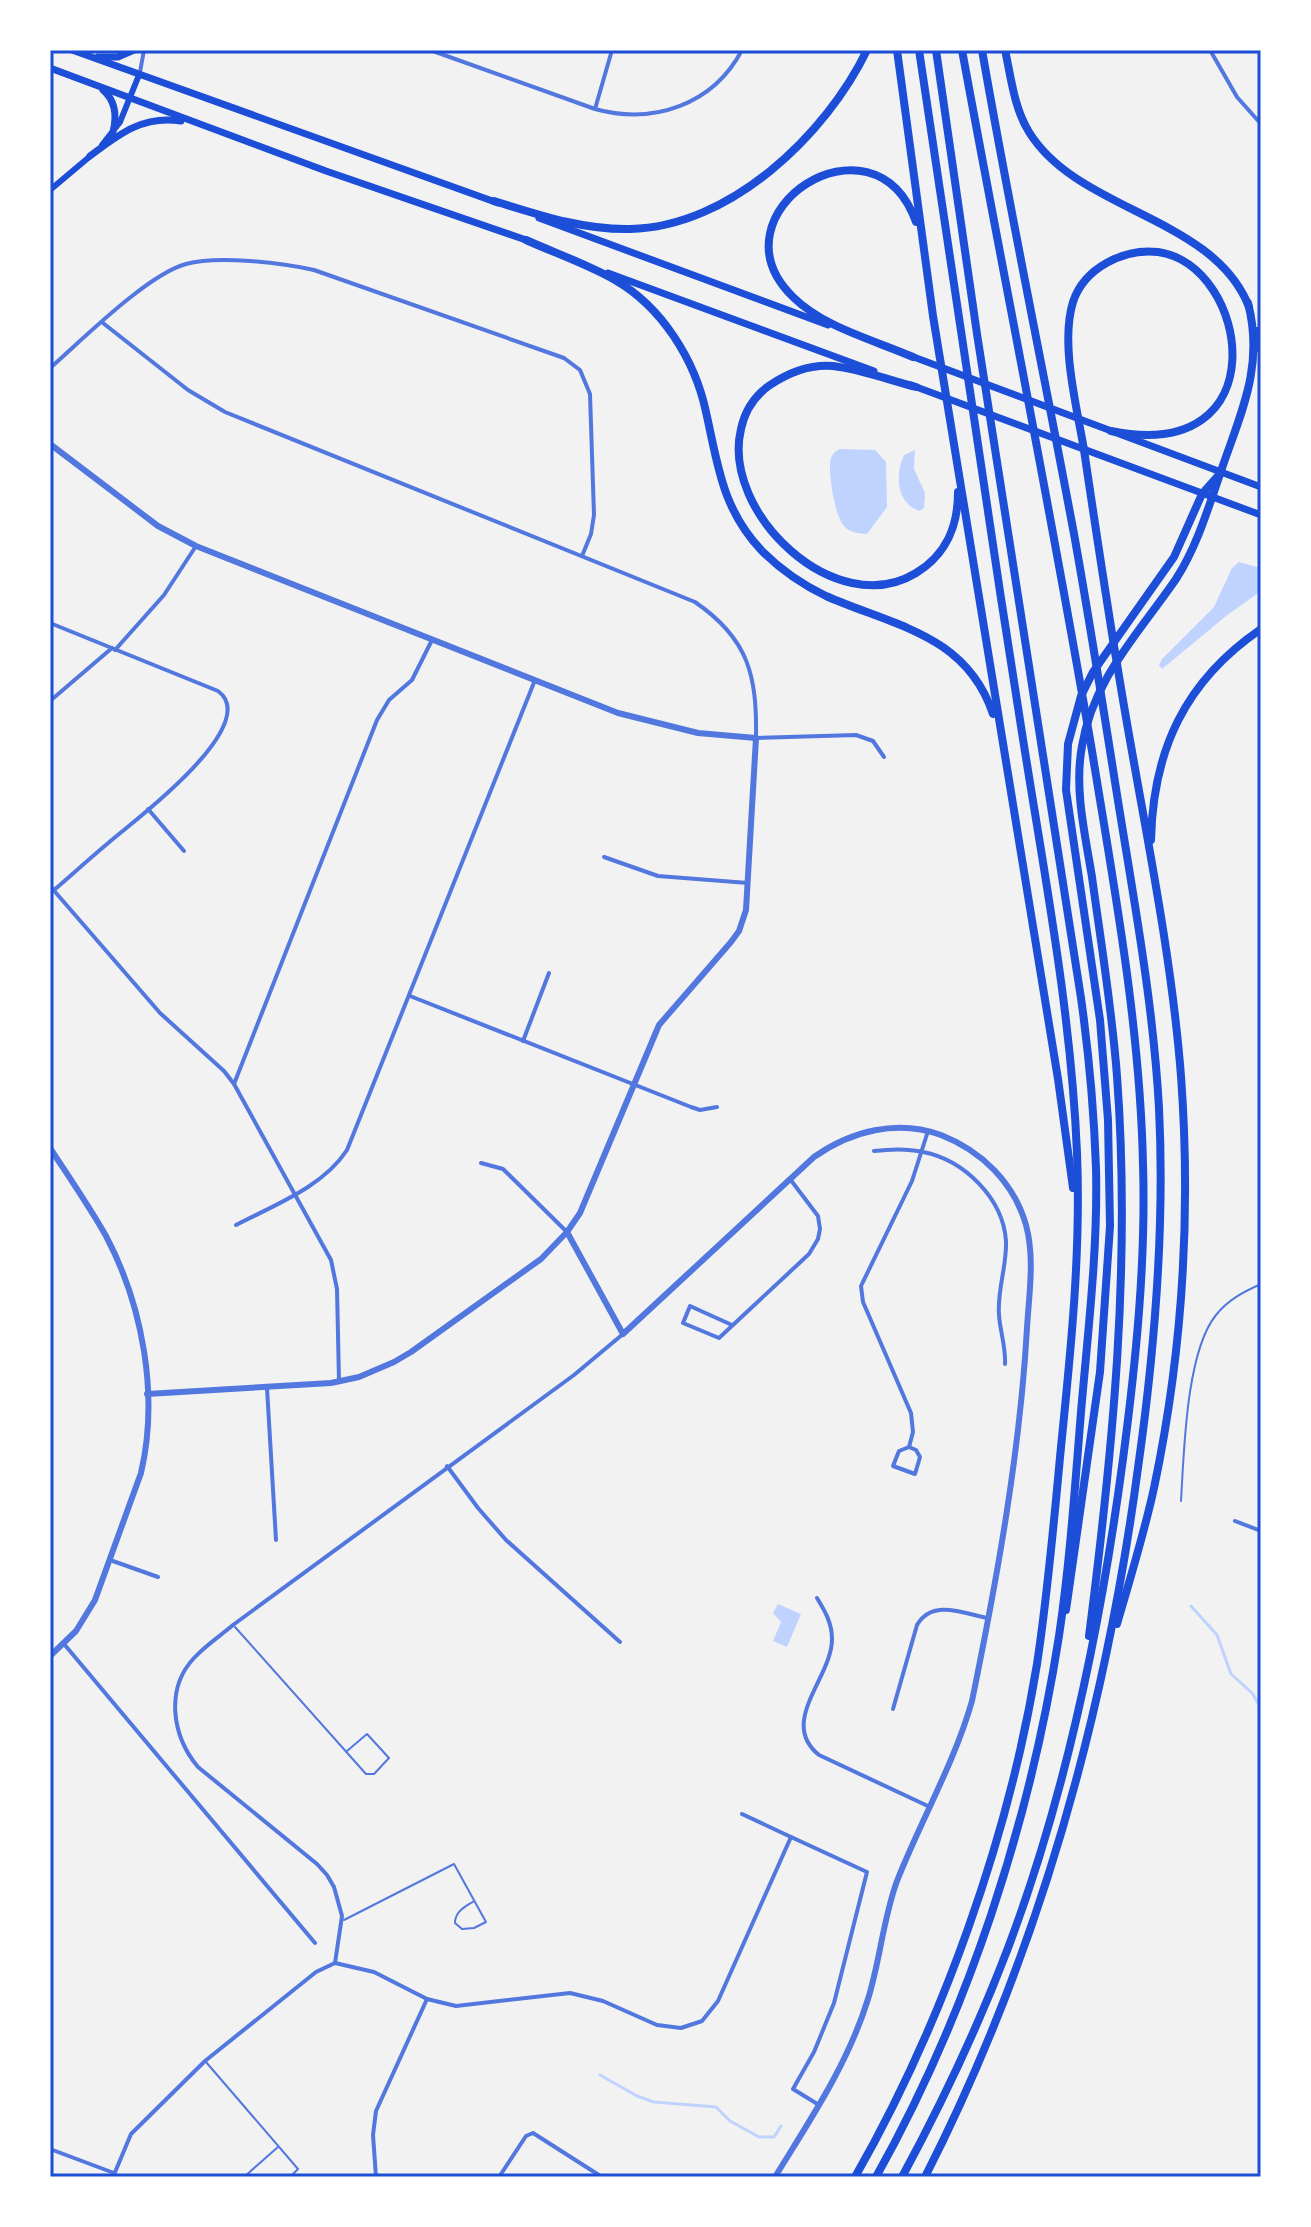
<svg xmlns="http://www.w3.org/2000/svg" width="1311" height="2227" font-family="Helvetica,sans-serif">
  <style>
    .water { fill: #bfd3fe }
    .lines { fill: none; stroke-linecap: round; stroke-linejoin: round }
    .stream { stroke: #bfd3fe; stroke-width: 3 }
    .service { stroke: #5277de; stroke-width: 2 }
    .minor { stroke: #5277de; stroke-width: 4 }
    .tertiary { stroke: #5277de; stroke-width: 6 }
    .secondary { stroke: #1d4ed8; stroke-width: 6 }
    .primary { stroke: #1d4ed8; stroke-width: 7 }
    .motorway { stroke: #1d4ed8; stroke-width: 8 }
    .neatline { fill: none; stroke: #1d4ed8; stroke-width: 3 }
  </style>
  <rect width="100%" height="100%" fill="#f2f2f2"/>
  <g class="water">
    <path d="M840 449 875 450 886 462 887 507 867 534C859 533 849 533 844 526 835 517 827 469 831 458 834 452 835 452 840 449Z"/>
    <path d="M915 450 914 469 925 493 924 508 919 511C896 502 895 475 904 455Z"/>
    <polygon points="1239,562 1261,568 1261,591 1226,616 1162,669 1159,665 1162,659 1214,607 1232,568"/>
    <polygon points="778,1604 801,1614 787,1647 773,1641 781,1622 773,1613"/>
  </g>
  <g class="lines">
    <g class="stream">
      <polyline points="1191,1606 1217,1635 1231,1674 1252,1693 1261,1708"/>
      <polyline points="600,2075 637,2096 654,2102 716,2107 730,2121 759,2137 774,2137 781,2126"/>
    </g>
    <g class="service">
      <path d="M1181 1501C1184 1452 1186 1352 1216 1315 1228 1300 1243 1292 1261 1284"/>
      <polyline points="235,1627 366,1774 374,1774 389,1758 367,1734 347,1751"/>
      <path d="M344 1920 454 1864 486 1922 474 1928 462 1929 455 1923C455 1911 465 1907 474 1901"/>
      <polyline points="206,2062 298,2169 290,2177"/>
      <polyline points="244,2177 278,2147"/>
    </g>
    <g class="minor">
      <path d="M430 50 595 109C653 125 713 105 742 50"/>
      <polyline points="1210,50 1237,97 1261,124"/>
      <polyline points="140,72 144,50"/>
      <polyline points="595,109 612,50"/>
      <path d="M103 323 188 390 225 412 695 602C749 639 757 676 756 738L856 735 873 741 884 757"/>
      <path d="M50 368C82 340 148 274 186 264 218 255 282 263 314 270L564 358 580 370 590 394 594 515 591 534 582 556"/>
      <path d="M50 623 218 691C262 723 142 815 119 834 97 852 76 871 54 890"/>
      <polyline points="115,650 164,595 196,546"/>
      <polyline points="50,701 112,648"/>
      <polyline points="148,809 184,851"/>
      <polyline points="604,857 658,876 748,883"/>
      <polyline points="50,886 160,1013 224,1071 234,1084 331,1260 337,1289 339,1381"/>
      <polyline points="410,996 691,1107 700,1110 717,1107"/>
      <polyline points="523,1041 549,973"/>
      <polyline points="234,1084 377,720 389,700 412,680 432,640"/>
      <path d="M874 1151C890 1149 906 1148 923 1152 964 1160 1003 1198 1006 1241 1007 1266 997 1290 999 1315 1000 1331 1006 1347 1005 1364"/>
      <polyline points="481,1163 503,1169 567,1232"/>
      <path d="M236 1225C274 1205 323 1187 347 1150L535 680"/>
      <polyline points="732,1325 690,1306 683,1323 719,1338 809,1254 818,1239 820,1229 818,1216 790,1179"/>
      <polyline points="267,1388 276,1540"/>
      <polyline points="909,1447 913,1432 911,1413 863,1302 861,1286 912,1181 928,1131"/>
      <polygon points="909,1447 916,1450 920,1457 915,1474 893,1466 899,1451"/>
      <polyline points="447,1466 478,1508 506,1540 620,1642"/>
      <polyline points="1235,1521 1261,1531"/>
      <polyline points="110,1560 158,1577"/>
      <path d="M817 1598C825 1611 832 1623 832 1639 832 1678 778 1722 819 1755L930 1807"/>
      <polyline points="64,1644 315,1943"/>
      <path d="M893 1709 917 1625C932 1599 963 1613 987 1618"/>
      <polyline points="791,1837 867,1872 834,2003 814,2052 793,2089 819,2105"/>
      <path d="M335 1963 342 1916 334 1887 327 1875 317 1864 198 1767C172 1736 165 1689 194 1658 206 1645 220 1636 233 1625L574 1375 623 1334"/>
      <polyline points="50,2149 114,2173"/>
      <polyline points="113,2177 131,2134 205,2061 316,1972 335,1963 374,1972 427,1999 456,2006 570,1993 603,2001 657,2025 681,2028 702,2021 718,2001 791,1837 742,1814"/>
      <polyline points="376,2177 373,2135 376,2111 427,1999"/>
      <polyline points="499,2177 526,2136 533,2133 602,2177"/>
    </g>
    <g class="tertiary">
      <polyline points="50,444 158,526 196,546 618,713 698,733 756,738 746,910 739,931 731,942 659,1025 580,1213 567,1232 541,1259 411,1352 394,1362 359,1377 331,1383 147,1394"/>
      <path d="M50 1148C69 1177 89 1206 106 1236 143 1306 159 1396 141 1473L95 1600 76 1631 50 1656"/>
      <path d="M567 1232 623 1334 814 1157C851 1131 897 1119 941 1135 982 1151 1014 1183 1026 1225 1035 1258 1029 1294 1027 1328 1020 1452 997 1579 972 1701 954 1764 921 1820 897 1881 883 1919 880 1961 868 1999 848 2064 810 2120 775 2177"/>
    </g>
    <g class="secondary">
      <polyline points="102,145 120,122 139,75"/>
      <polyline points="50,190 94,153"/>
    </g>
    <g class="primary">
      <polyline points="72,50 498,203"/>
      <polyline points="98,57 118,57 134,50"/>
      <polyline points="50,68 326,171 529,241"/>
      <path d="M103 90C116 101 117 116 113 132"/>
      <path d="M90 156C119 134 143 115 181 121"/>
      <polyline points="539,218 828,325"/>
      <polyline points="608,273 874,371"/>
      <polyline points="911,356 1261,487"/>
      <polyline points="911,385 1261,515"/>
    </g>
    <g class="motorway">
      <polyline points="897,50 933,316 1058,1079 1073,1188"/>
      <path d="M1005 50C1011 77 1014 108 1029 132 1078 212 1214 216 1249 307"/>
      <path d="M494 201C539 215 583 230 630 229 730 227 826 135 867 50"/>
      <path d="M526 240C555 253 587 264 615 280 662 307 695 360 706 412 718 465 722 509 762 551 780 569 803 585 826 596 894 626 966 634 993 714"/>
      <polyline points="1257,331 1261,350"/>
      <path d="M913 357C874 340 823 327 793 297 707 213 874 104 916 222"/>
      <path d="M916 387C889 380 860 369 833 366 810 364 788 373 770 385 754 396 745 410 741 429 721 513 836 622 916 573 947 554 958 526 958 492"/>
      <path d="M1111 431C1280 465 1250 265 1158 252 1124 248 1084 268 1073 302 1060 344 1077 407 1084 450 1096 531 1108 612 1122 694 1143 820 1171 948 1181 1076 1191 1213 1182 1355 1154 1488 1144 1534 1130 1579 1117 1624"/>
      <path d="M1151 840C1153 750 1185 681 1261 629"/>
      <polyline points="1066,1610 1100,1372 1110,1226 1108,1120 1100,1020 1066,790 1068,744 1081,696 1093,672 1174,557 1202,494 1218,476"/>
      <path d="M1089 1636C1113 1449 1131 1264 1117 1076 1112 1009 1101 943 1092 877 1085 834 1074 789 1082 746 1093 679 1139 633 1176 579 1196 548 1207 512 1219 477 1239 416 1265 369 1248 303"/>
      <path d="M855 2177C942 2025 1009 1837 1037 1664 1048 1592 1054 1520 1061 1447 1071 1349 1081 1251 1077 1153 1071 1007 1042 863 1020 720 985 497 951 274 919 50"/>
      <path d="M876 2177C968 2013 1030 1822 1059 1636 1070 1562 1075 1486 1081 1412 1088 1331 1098 1249 1096 1168 1094 1111 1089 1055 1081 998L977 334 936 50"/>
      <path d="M902 2177C942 2103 978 2027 1008 1948 1067 1792 1101 1624 1123 1459 1136 1361 1146 1262 1143 1164 1140 1025 1114 887 1092 751 1052 516 1005 284 962 50"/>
      <path d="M925 2177C1038 1955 1105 1715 1138 1468 1155 1348 1165 1228 1159 1108 1153 999 1132 890 1115 782 1102 700 1089 617 1074 534 1044 373 1010 212 982 50"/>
    </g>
  </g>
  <rect width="1311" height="2227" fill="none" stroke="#ffffff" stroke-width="104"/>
  <rect x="52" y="52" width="1207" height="2123" class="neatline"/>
</svg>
